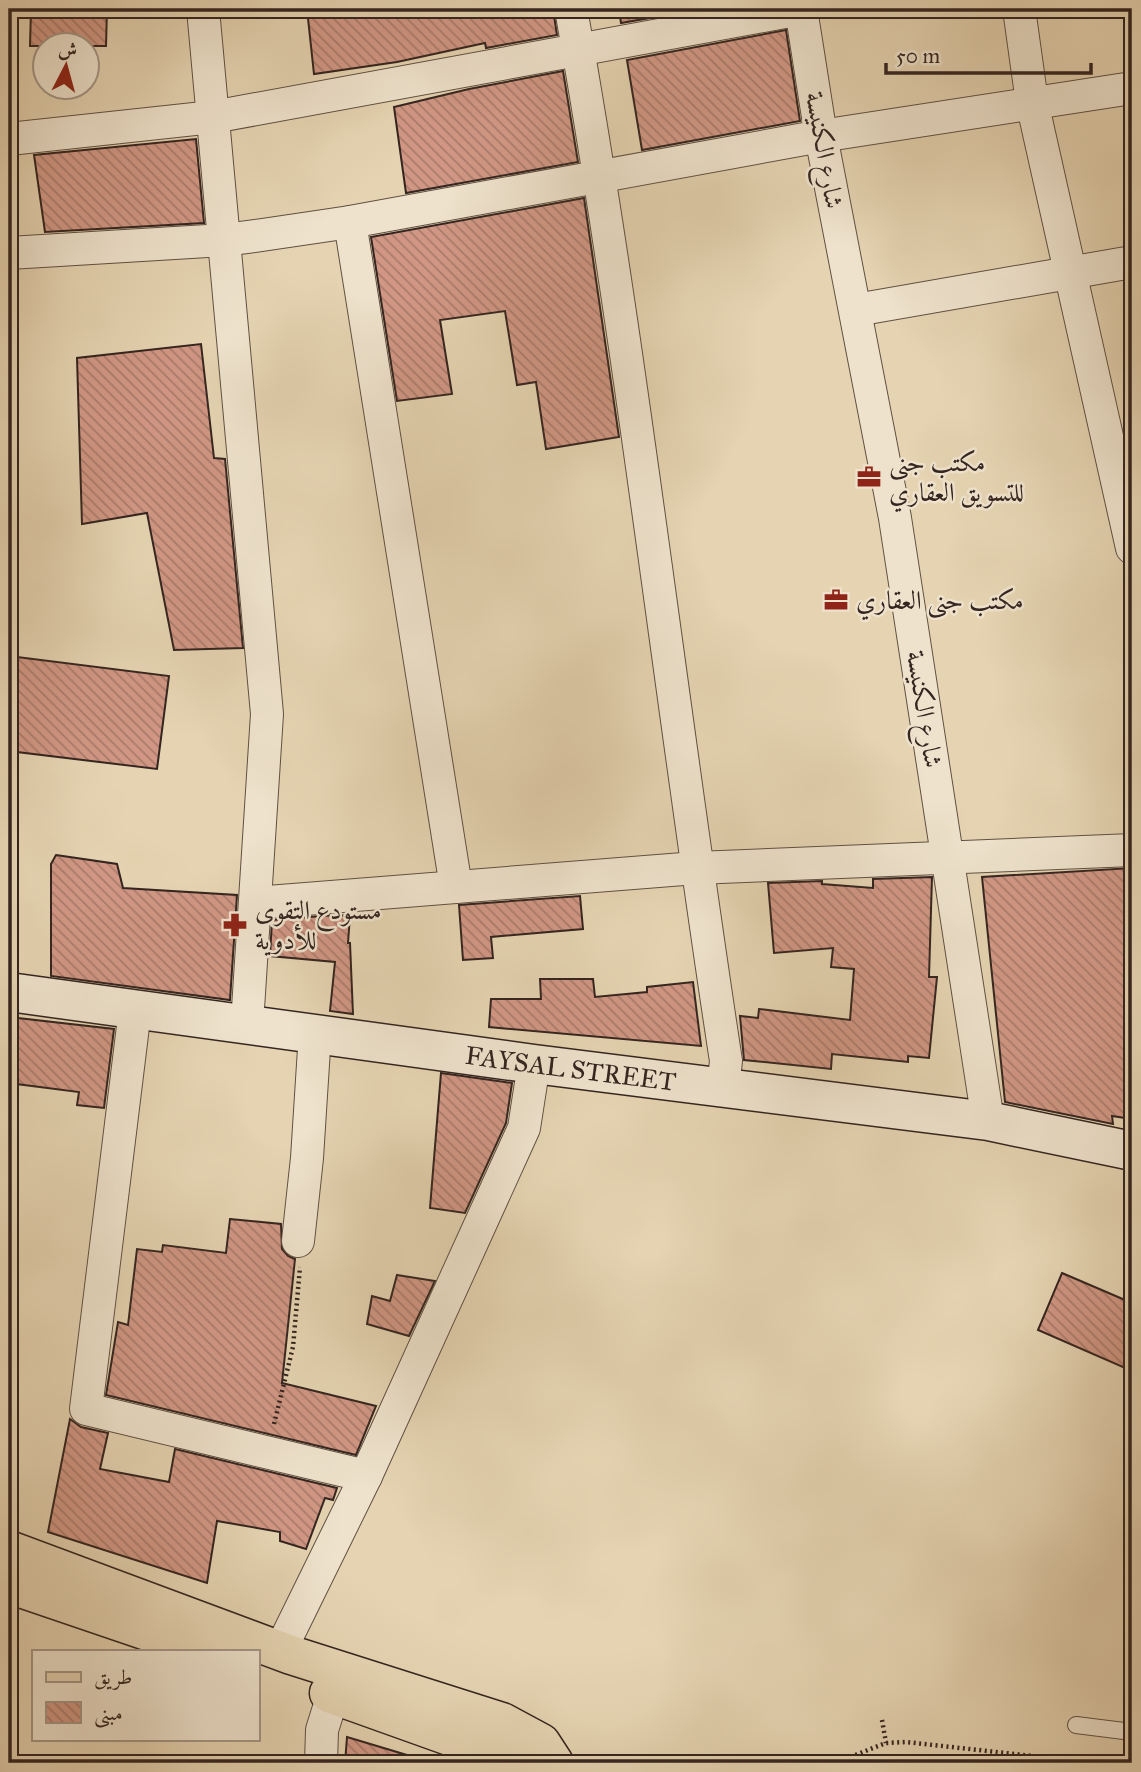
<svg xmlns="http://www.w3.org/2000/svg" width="1141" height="1772" font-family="'IM FELL Great Primer',Amiri,serif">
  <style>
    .building { fill: url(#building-back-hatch); stroke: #342520; stroke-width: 2 }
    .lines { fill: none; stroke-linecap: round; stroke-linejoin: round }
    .service-casing { stroke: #605044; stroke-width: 18 }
    .minor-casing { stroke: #605044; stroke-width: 34 }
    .secondary-casing { stroke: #342520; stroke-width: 41 }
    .primary-casing { stroke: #342520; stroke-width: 41 }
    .path { stroke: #342520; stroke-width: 4.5; stroke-dasharray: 2 3.5; stroke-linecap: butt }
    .service { stroke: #eee2cc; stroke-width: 16 }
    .minor { stroke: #eee2cc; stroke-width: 32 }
    .secondary { stroke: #eee2cc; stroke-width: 38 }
    .primary { stroke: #e5d3b1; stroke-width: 38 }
    .labels { text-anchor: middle; stroke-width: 5; stroke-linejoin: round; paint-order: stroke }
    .street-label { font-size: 26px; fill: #342520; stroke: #eee2cc }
    .poi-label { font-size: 26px; fill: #342520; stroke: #eee2cc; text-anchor: start }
  </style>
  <defs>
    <pattern id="building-back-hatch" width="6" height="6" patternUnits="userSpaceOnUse" patternTransform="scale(1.75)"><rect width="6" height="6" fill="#d19784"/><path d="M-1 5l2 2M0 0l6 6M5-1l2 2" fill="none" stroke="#aa7b6c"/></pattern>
  </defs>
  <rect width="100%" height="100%" fill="#e5d3b1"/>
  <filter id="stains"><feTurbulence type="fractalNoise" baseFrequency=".00286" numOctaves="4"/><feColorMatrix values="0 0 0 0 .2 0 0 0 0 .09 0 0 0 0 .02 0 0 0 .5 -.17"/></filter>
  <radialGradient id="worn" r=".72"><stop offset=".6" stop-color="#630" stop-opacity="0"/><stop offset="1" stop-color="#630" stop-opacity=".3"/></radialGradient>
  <g class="building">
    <polygon points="31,9 107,9 106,46 30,46"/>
    <polygon points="307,9 553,9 557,35 486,48 485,43 397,62 314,74"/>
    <polygon points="619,9 701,9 621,23"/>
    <polygon points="786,30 800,121 642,150 627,60"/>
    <polygon points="563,71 578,162 406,193 394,107 469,89"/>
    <polygon points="196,139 204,223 45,232 34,155"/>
    <polygon points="584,198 619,437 546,449 536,382 517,385 505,311 440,320 452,394 397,401 371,237"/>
    <polygon points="201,344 214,458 225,459 243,648 174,650 147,513 82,524 77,358"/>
    <polygon points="9,656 169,676 157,769 9,751"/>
    <polygon points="56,855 117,864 123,888 237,895 230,1000 51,976 51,864"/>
    <polygon points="1132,868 1132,1119 1112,1116 1113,1124 1005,1102 982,877"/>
    <polygon points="932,877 929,977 937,977 929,1058 908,1056 908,1062 832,1054 831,1069 744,1060 740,1016 758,1018 759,1009 850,1020 854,969 831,967 833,948 774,953 768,883 822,881 822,884 873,888 873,879"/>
    <polygon points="580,896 583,929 491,937 493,958 463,960 459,905"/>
    <polygon points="335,915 350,916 348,943 350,943 353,1014 330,1011 335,962 270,956 272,920"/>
    <polygon points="540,979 593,979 595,997 647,992 647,987 693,982 701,1046 489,1027 491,999 541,999"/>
    <polygon points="9,1017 114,1029 104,1108 77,1105 79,1092 9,1083"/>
    <polygon points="441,1073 512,1083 506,1123 465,1213 430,1208"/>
    <polygon points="230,1219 281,1224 282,1249 288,1256 295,1259 282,1383 376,1406 356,1455 106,1395 118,1322 128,1325 137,1249 162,1252 163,1245 226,1253"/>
    <polygon points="1062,1273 1132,1303 1132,1371 1038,1330"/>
    <polygon points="397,1275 435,1281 409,1336 367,1324 372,1296 390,1301"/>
    <polygon points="70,1419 81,1427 108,1433 100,1469 169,1482 175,1449 337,1488 333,1500 325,1498 306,1549 280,1541 280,1532 217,1521 207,1583 48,1532"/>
    <polygon points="347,1737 417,1758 416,1763 345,1763"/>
  </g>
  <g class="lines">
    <g class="service-casing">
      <polyline id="service" points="1076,1725 1132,1732"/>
    </g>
    <g class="minor-casing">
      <g id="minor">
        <polyline points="203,9 267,714 247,1024"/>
        <path d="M571 9C633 358 672 711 726 1061L723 1087"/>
        <polyline points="801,9 821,136 895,518 988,1121"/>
        <polyline points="1019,9 1032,102 1132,548"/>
        <polyline points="9,139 213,117 801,9"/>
        <polyline points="350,222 456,887"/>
        <polyline points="9,253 224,240 262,235 350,222 821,136 1132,88"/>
        <polyline points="856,310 1132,262"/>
        <polyline points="255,903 696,868 1132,850"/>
        <polyline points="135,1010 86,1409 366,1476"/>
        <polyline points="298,1241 307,1158 315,1033"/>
        <polyline points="280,1651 366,1476 524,1128 534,1064"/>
        <polyline points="321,1763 322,1730 333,1695"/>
      </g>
    </g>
    <g class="secondary-casing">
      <g id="secondary">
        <path id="s1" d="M9 992 534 1064 988 1121 1132 1151"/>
      </g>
    </g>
    <g class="primary-casing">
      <g id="primary">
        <polyline points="9,1550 291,1655 502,1722 541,1743 554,1763"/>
        <polyline points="9,1584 206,1651"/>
        <polyline points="329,1693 480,1747 510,1763"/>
      </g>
    </g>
    <g class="path">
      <polyline points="274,1424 293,1347 300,1267"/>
      <polyline points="882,1720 886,1743"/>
      <polyline points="835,1763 886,1743 906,1742 1096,1763"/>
    </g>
    <use href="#service" class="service"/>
    <use href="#minor" class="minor"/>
    <use href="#secondary" class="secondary"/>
    <use href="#primary" class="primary"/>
  </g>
  <defs>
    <g id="office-bare" transform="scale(1.89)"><path d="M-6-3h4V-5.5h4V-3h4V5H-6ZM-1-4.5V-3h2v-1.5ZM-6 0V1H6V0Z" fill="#8f2418" stroke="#eee2cc" stroke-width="2.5" paint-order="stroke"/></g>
    <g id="pharmacy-bare" transform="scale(1.89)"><path d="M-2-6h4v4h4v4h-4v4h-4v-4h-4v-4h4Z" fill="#8f2418" stroke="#eee2cc" stroke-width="2.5" paint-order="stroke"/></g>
  </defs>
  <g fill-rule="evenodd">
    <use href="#office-bare" x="869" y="477"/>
    <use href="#office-bare" x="836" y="600"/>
    <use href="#pharmacy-bare" x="235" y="925"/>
  </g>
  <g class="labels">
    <g class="street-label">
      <text transform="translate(825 150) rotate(80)" y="9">شارع الكنيسة</text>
      <text transform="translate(925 709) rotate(81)" y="9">شارع الكنيسة</text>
      <text dy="9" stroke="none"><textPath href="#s1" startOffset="567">FAYSAL STREET</textPath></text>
    </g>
    <g class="poi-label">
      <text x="889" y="471">مكتب جنى<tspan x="889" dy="30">للتسويق العقاري</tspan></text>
      <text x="856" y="609">مكتب جنى العقاري</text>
      <text x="255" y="919">مستودع التقوى<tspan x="255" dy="30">للأدوية</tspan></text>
    </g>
  </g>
  <rect width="1141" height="1772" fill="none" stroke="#e5d3b1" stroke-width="35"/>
  <rect x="10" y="10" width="1120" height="1751" fill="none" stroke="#342520" stroke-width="3.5"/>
  <rect x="18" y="18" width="1106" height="1737" fill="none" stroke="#342520" stroke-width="2"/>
  <rect x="32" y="1650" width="228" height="91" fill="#eee2cc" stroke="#a49687" stroke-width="2"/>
  <rect x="46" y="1672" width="35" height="10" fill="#e5d3b1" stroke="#a49687" stroke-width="2"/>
  <text x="94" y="1684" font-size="21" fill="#342520">طريق</text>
  <rect x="46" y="1702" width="35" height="21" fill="url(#building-back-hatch)" stroke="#a49687" stroke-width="2"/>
  <text x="94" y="1720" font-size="21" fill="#342520">مبنى</text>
  <g transform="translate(66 66) rotate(6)"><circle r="33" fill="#eee2cc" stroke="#a49687" stroke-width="2"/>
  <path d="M0-5L12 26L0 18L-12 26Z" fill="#8f2418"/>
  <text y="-10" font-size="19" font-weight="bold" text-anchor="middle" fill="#342520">ش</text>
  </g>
  <path d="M886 63v10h205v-10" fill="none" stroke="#342520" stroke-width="3.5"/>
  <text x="896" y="63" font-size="21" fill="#342520" stroke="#eee2cc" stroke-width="5" paint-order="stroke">50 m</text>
  <rect width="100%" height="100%" filter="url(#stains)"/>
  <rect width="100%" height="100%" fill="url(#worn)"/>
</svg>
